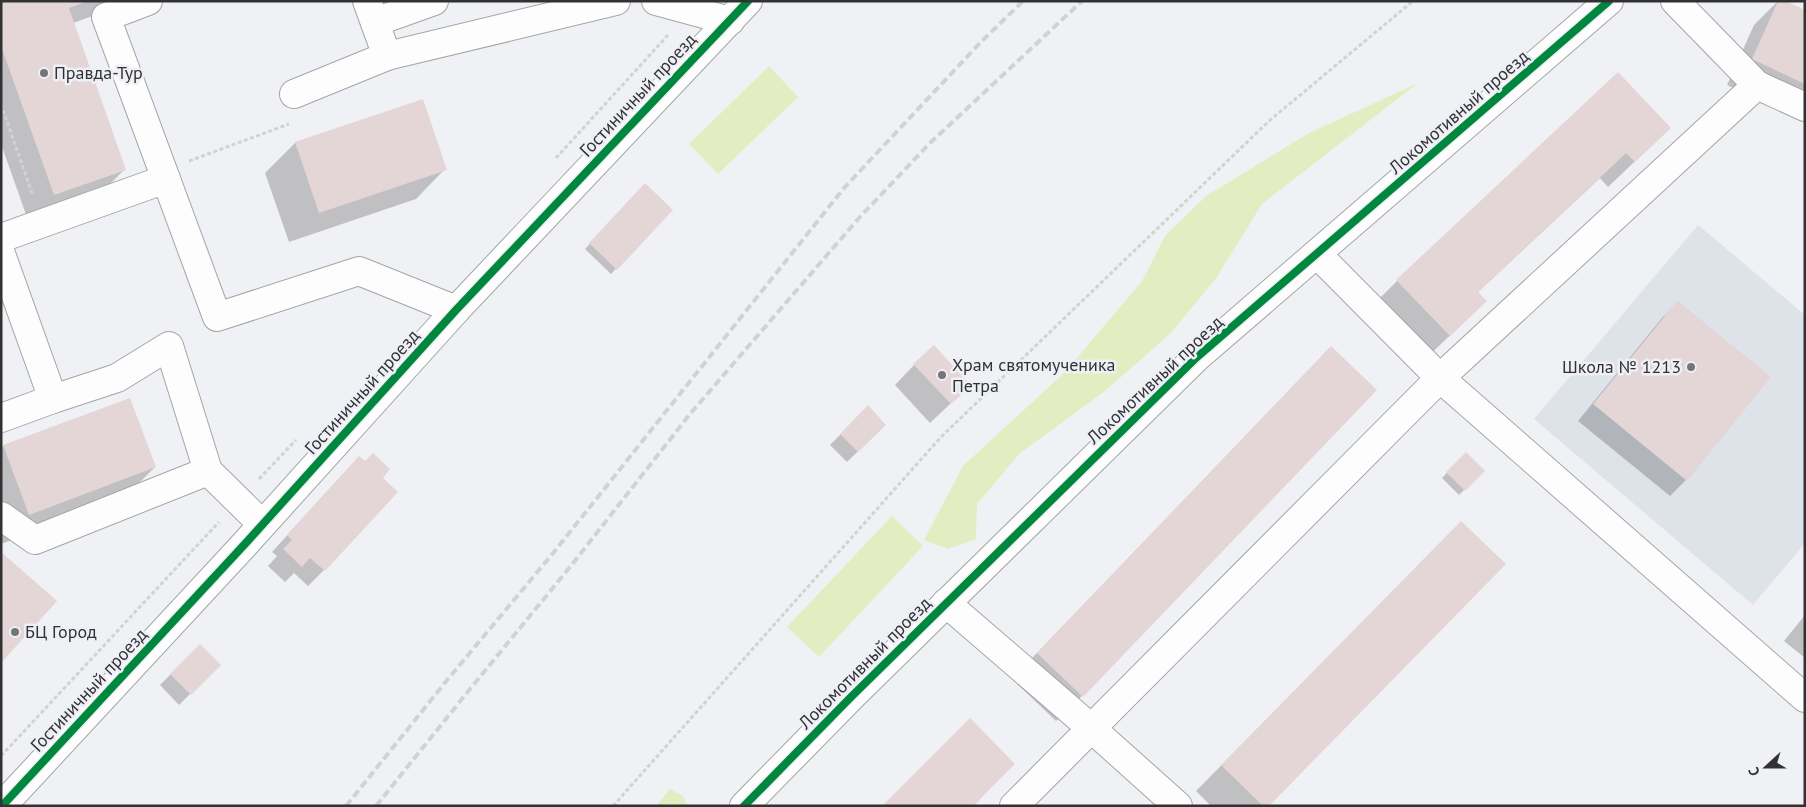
<svg xmlns="http://www.w3.org/2000/svg" width="1806" height="807" font-family="'PT Sans',sans-serif">
  <style>
    .built { fill: #dee2e9 }
    .green { fill: #e2eec2 }
    .shadow { fill: #0003 }
    .building { fill: #e4d5d6 }
    .lines { fill: none; stroke-linecap: round; stroke-linejoin: round }
    .minor-casing { stroke: #a4a5a7; stroke-width: 30 }
    .path { stroke: #d1d2d2; stroke-width: 3; stroke-dasharray: 4 2.5; stroke-linecap: butt }
    .minor { stroke: #fdfdfd; stroke-width: 28 }
    .rail { stroke: #d1d2d2; stroke-width: 4; stroke-dasharray: 8 4; stroke-linecap: butt }
    .cycleway-casing { stroke: #eef0f6; stroke-width: 11 }
    .cycleway { stroke: #00873e; stroke-width: 8 }
    .poi-dot { fill: #747578; stroke: #eef0f6; stroke-width: 2 }
    .labels { text-anchor: middle; stroke-width: 5; stroke-linejoin: round; paint-order: stroke }
    .poi-label { font-size: 18px; fill: #323235; stroke: #eef0f6; text-anchor: start }
    .street-label { font-size: 18px; fill: #323235; stroke: #eef0f6 }
  </style>
  <rect width="100%" height="100%" fill="#f0f1f4"/>
  <polygon class="built" points="1698,225 1805,315 1805,543 1753,605 1534,419"/>
  <g class="green">
    <polygon points="769,66 798,97 718,174 689,144"/>
    <polygon points="1418,83 1262,204 1217,277 1171,333 1105,391 1019,454 977,504 976,539 948,549 924,540 963,466 1065,372 1142,281 1165,236 1206,196 1309,133"/>
    <polygon points="892,516 923,546 819,657 787,627"/>
    <polygon points="670,789 683,796 688,806 656,806"/>
  </g>
  <g class="shadow">
    <polygon points="1,1 120,1 112,9 73,23 124,170 99,195 28,220 1,144"/>
    <polygon points="362,1 394,1 365,12"/>
    <polygon points="1778,1 1805,11 1805,121 1727,85 1754,25"/>
    <polygon points="422,100 445,169 416,199 289,242 265,173 295,143"/>
    <polygon points="1670,128 1608,187 1600,178 1477,293 1460,326 1423,361 1372,306 1397,281"/>
    <polygon points="645,185 671,210 611,274 585,249"/>
    <polygon points="1678,302 1770,377 1686,480 1670,496 1578,421 1662,318"/>
    <polygon points="914,365 969,386 930,423 895,385"/>
    <polygon points="1306,373 1082,696 1056,721 1012,679"/>
    <polygon points="129,399 155,467 125,497 1,544 1,449 3,446"/>
    <polygon points="868,407 885,425 847,462 830,445"/>
    <polygon points="1466,453 1483,471 1459,495 1442,478"/>
    <polygon points="344,473 381,478 324,570 308,586 294,573 285,582 268,566 277,556 272,552"/>
    <polygon points="1436,548 1267,806 1211,806 1196,791"/>
    <polygon points="1805,615 1805,658 1784,641"/>
    <polygon points="200,645 219,665 179,705 160,685"/>
  </g>
  <g class="building">
    <polygon points="1,1 88,1 69,8 126,170 54,195 1,46"/>
    <polygon points="1778,1 1786,1 1805,10 1805,84 1752,59"/>
    <polygon points="1618,72 1671,128 1635,162 1626,153 1553,222 1478,292 1487,301 1450,336 1396,280"/>
    <polygon points="423,99 447,170 319,213 295,142"/>
    <polygon points="645,183 673,210 617,270 589,243"/>
    <polygon points="1677,301 1771,377 1687,481 1593,404"/>
    <polygon points="934,345 971,386 951,404 913,364"/>
    <polygon points="1331,346 1377,390 1083,697 1037,653"/>
    <polygon points="130,398 156,467 29,515 3,445"/>
    <polygon points="868,405 886,425 858,452 840,434"/>
    <polygon points="1466,452 1485,471 1465,491 1446,472"/>
    <polygon points="373,453 390,469 383,478 398,492 325,571 310,558 302,567 283,549 292,540 287,535 359,456 365,461"/>
    <polygon points="1461,521 1506,564 1269,806 1263,806 1221,765"/>
    <polygon points="1,552 57,601 1,663"/>
    <polygon points="200,644 221,665 191,695 170,674"/>
    <polygon points="970,718 1015,764 985,794 974,806 882,806"/>
  </g>
  <g class="lines">
    <g class="minor-casing">
      <g id="minor">
        <polyline points="148,1 106,17 217,317 359,271 456,310"/>
        <polyline points="656,1 730,21"/>
        <polyline points="1675,1 1757,85"/>
        <polyline points="375,22 434,1"/>
        <polyline points="387,56 616,1"/>
        <polyline points="294,94 387,56 367,1"/>
        <polyline points="1,238 166,179"/>
        <polyline points="1,254 53,399 117,378 169,346 208,471 262,524"/>
        <polyline points="1317,254 1440,378 1805,698"/>
        <polyline points="1,418 53,399"/>
        <polyline points="1,516 35,540 208,471"/>
        <polyline points="946,603 1091,728 1178,806"/>
        <polyline points="2,806 244,545 456,310 748,1"/>
        <polyline points="744,806 852,696 1196,358 1609,1"/>
        <polyline points="1014,806 1440,378 1757,85 1805,107"/>
      </g>
    </g>
    <g class="path">
      <polyline points="1,104 33,196"/>
      <polyline points="556,158 668,35"/>
      <polyline points="189,161 289,124"/>
      <polyline points="259,479 296,440"/>
      <polyline points="1,756 219,522"/>
      <polyline points="613,806 941,437 1269,121 1413,1"/>
    </g>
    <use href="#minor" class="minor"/>
    <g class="rail">
      <polyline points="346,806 448,679 554,552 844,188 981,42 1023,1"/>
      <polyline points="376,806 470,689 570,567 690,414 859,218 929,144 1082,1"/>
    </g>
    <g class="cycleway-casing">
      <g id="cycleway">
        <polyline points="2,806 244,545 456,310 748,1"/>
        <polyline points="744,806 852,696 1196,358 1609,1"/>
      </g>
    </g>
    <use href="#cycleway" class="cycleway"/>
  </g>
  <g class="poi-dot">
    <circle cx="44" cy="73" r="5"/>
    <circle cx="1691" cy="367" r="5"/>
    <circle cx="942" cy="375" r="5"/>
    <circle cx="15" cy="632" r="5"/>
  </g>
  <g class="labels">
    <g class="poi-label">
      <text x="54" y="79">Правда-Тур</text>
      <text x="952" y="371">Храм святомученика<tspan x="952" dy="21">Петра</tspan></text>
      <text x="1681" y="373" text-anchor="end">Школа № 1213</text>
      <text x="25" y="638">БЦ Город</text>
    </g>
    <g class="street-label">
      <text transform="translate(638 95) rotate(-47)" y="6">Гостиничный проезд</text>
      <text transform="translate(1459 112) rotate(-41)" y="6">Локомотивный проезд</text>
      <text transform="translate(1155 380) rotate(-43)" y="6">Локомотивный проезд</text>
      <text transform="translate(362 392) rotate(-48)" y="6">Гостиничный проезд</text>
      <text transform="translate(865 663) rotate(-45)" y="6">Локомотивный проезд</text>
      <text transform="translate(89 690) rotate(-47)" y="6">Гостиничный проезд</text>
    </g>
  </g>
  <rect width="1806" height="807" fill="none" stroke="#323235" stroke-width="5"/>
  <g transform="translate(1766 767) rotate(249)" stroke="#eef0f6" stroke-width="4" paint-order="stroke">
  <path d="M0-4L9 19L0 12L-9 19Z" fill="#323235"/>
  <text y="-8" font-size="14" font-weight="bold" text-anchor="middle" fill="#323235">С</text>
  </g>
</svg>
